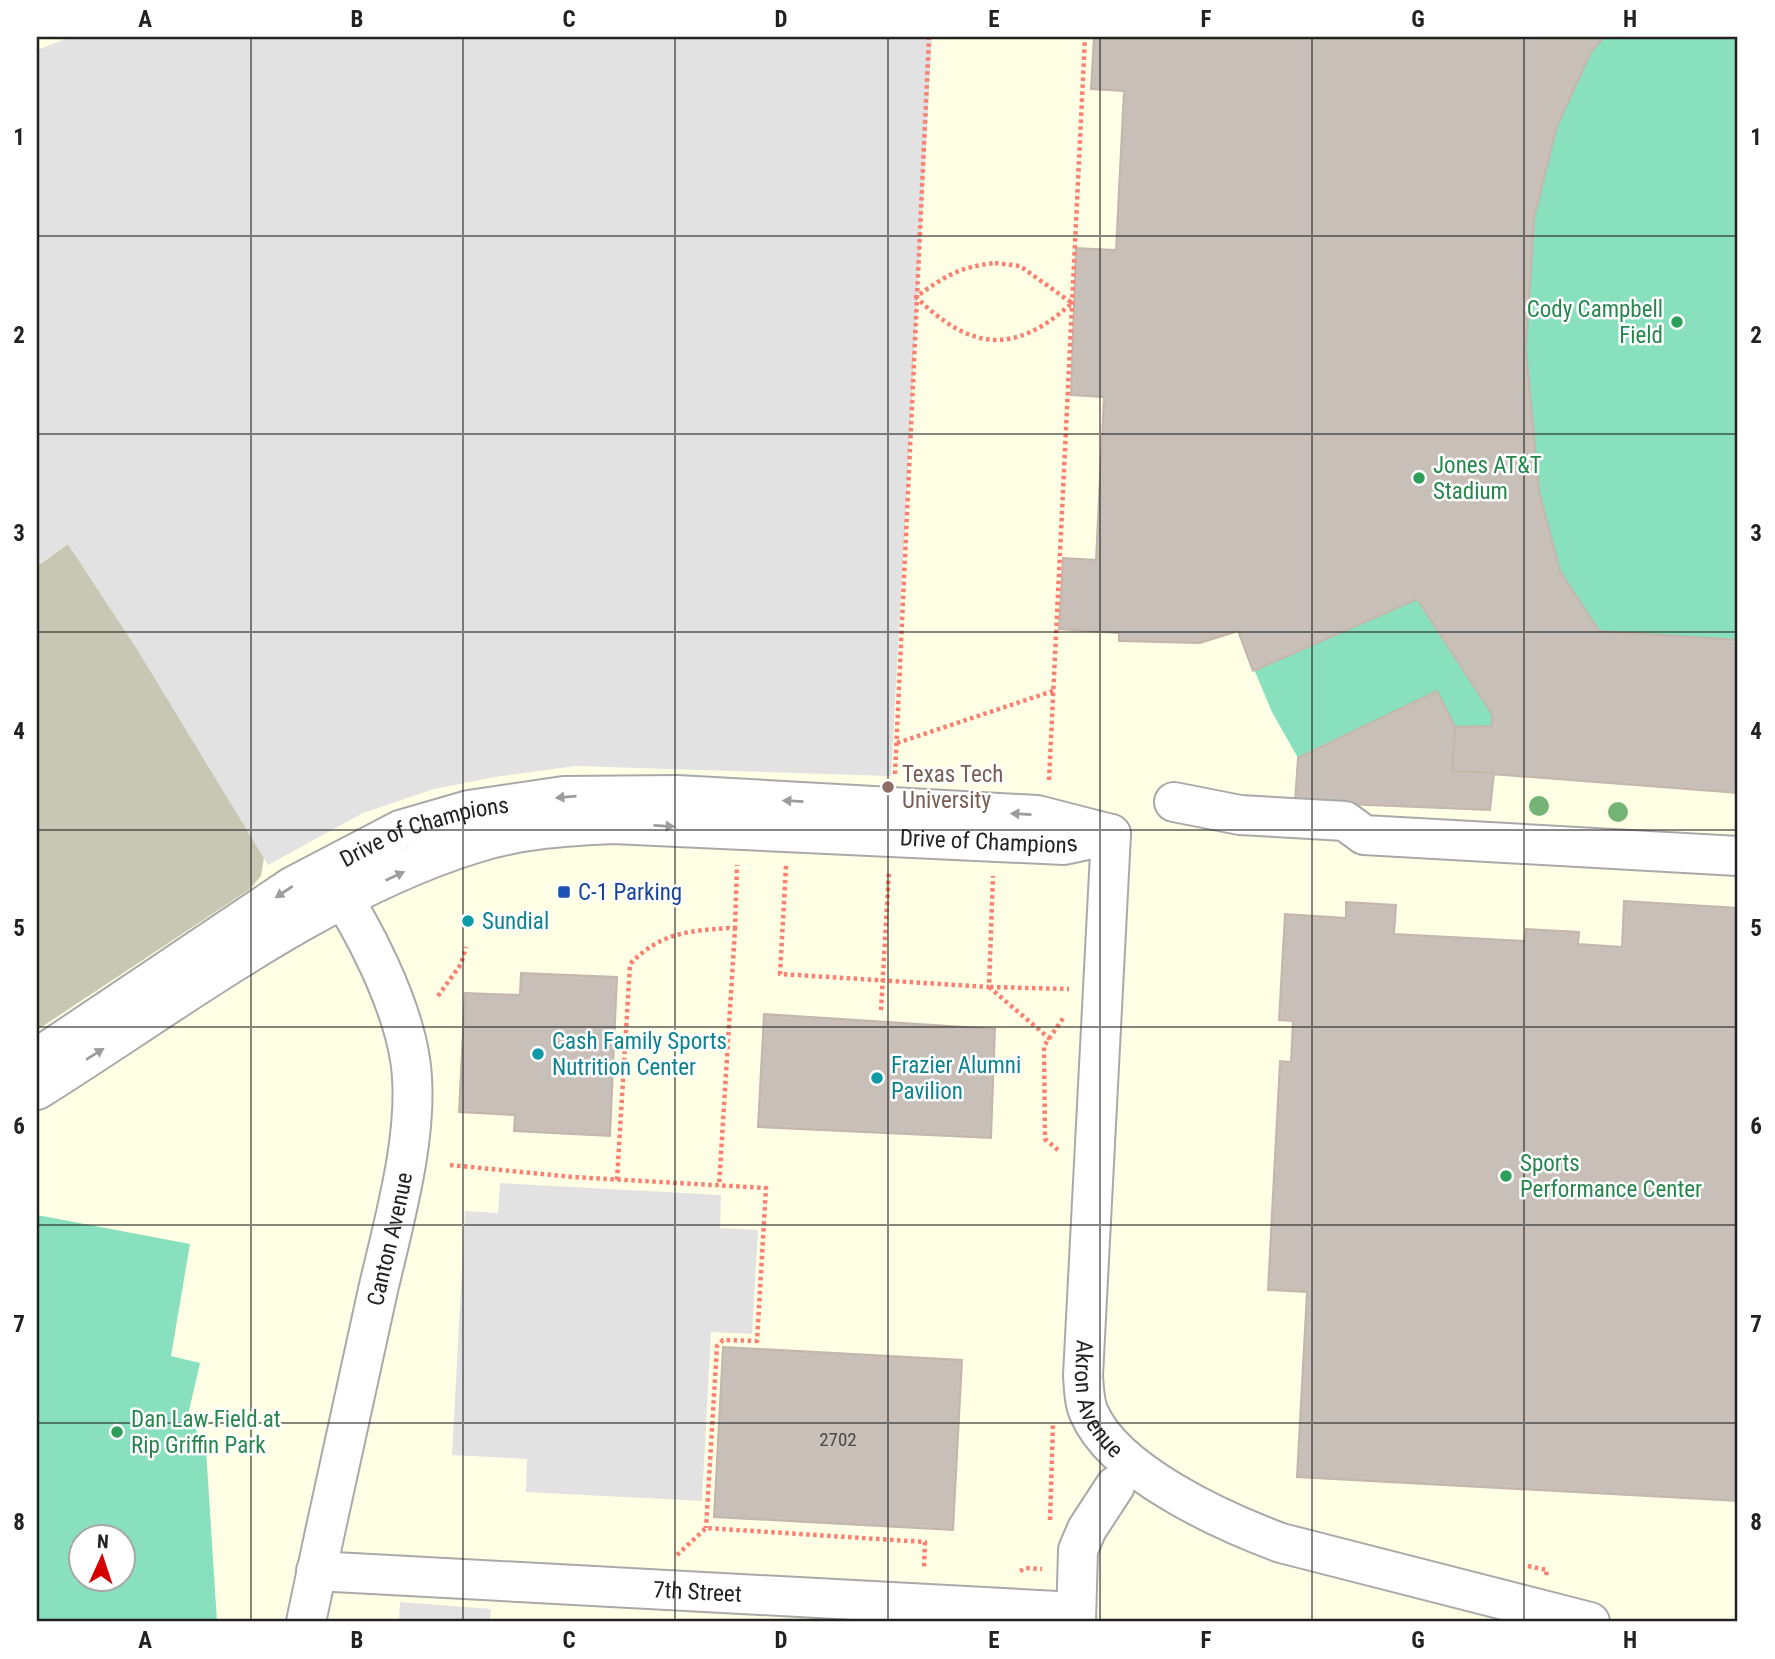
<svg xmlns="http://www.w3.org/2000/svg" width="1775" height="1659" font-family="'Roboto Condensed',sans-serif">
  <style>
    .education { fill: #ffffe5; fill-rule: evenodd }
    .construction { fill: #c7c7b4 }
    .pitch { fill: #88e0be; fill-rule: evenodd }
    .parking { fill: #e2e2e2 }
    .building { fill: #c7bfb8; stroke: #c4b6ab; stroke-width: 2 }
    .lines { fill: none; stroke-linecap: round; stroke-linejoin: round }
    .minor-casing { stroke: #a9a9a9; stroke-width: 42 }
    .path { stroke: #fa8072; stroke-width: 4.5; stroke-dasharray: 3.5 3.5; stroke-linecap: butt }
    .minor { stroke: #fff; stroke-width: 38 }
    .tree { fill: #74b475 }
    .oneway { fill: #9c9c9c }
    .grid { fill: none; stroke: #222; stroke-width: 2; stroke-opacity: 0.55 }
    .leisure-dot { fill: #2e9e5b; stroke: #fff; stroke-width: 2.5 }
    .education-dot { fill: #8d6e63; stroke: #fff; stroke-width: 2.5 }
    .transit-dot { fill: #1a4fb4; stroke: #fff; stroke-width: 2.5 }
    .culture-dot { fill: #0f9aa8; stroke: #fff; stroke-width: 2.5 }
    .labels { text-anchor: middle; stroke-width: 5; stroke-linejoin: round; paint-order: stroke }
    .number-label { font-size: 19px; fill: #4b4948 }
    .leisure-label { font-size: 23px; fill: #27864d; stroke: #fff; text-anchor: start }
    .education-label { font-size: 23px; fill: #785e54; stroke: #fff; text-anchor: start }
    .street-label { font-size: 23px; fill: #222; stroke: #fff }
    .transit-label { font-size: 23px; fill: #164399; stroke: #fff; text-anchor: start }
    .culture-label { font-size: 23px; fill: #0d838f; stroke: #fff; text-anchor: start }
    .neatline { fill: none; stroke: #222; stroke-width: 2.5 }
    .grid-label { font-size: 23px; text-anchor: middle; font-weight: bold; fill: #222 }
  </style>
  <rect width="100%" height="100%" fill="#f2efe9"/>
  <path class="education" d="M37 37H1738V1622H37ZM80 1536H122V1578H80Z"/>
  <polygon class="construction" points="68,544 266,845 261,876 250,889 37,1030 37,566"/>
  <g class="pitch">
    <polygon points="1094,37 1738,37 1738,793 1494,774 1490,810 1295,802 1298,758 1272,712 1238,631 1200,643 1119,641 1119,633 1059,629 1063,558 1096,559 1104,398 1071,395 1076,248 1116,250 1124,91 1091,89"/>
    <path d="M37 1215 190 1244 171 1356 200 1363 188 1415 206 1449 217 1622H37ZM80 1536H122V1578H80Z"/>
  </g>
  <g class="parking">
    <polygon points="71,37 932,37 891,776 575,766 495,777 434,789 363,813 268,865 135,646 68,544 37,565 37,50"/>
    <polygon points="500,1183 721,1195 720,1228 758,1230 752,1334 711,1332 702,1501 526,1492 527,1459 452,1455 465,1211 498,1213"/>
    <polygon points="400,1602 491,1609 490,1622 399,1622"/>
  </g>
  <g class="building">
    <polygon points="1094,37 1604,37 1591,52 1557,126 1534,219 1526,348 1539,491 1560,571 1599,631 1738,640 1738,793 1452,771 1455,727 1492,726 1492,714 1417,599 1253,671 1238,631 1200,643 1119,641 1119,633 1059,629 1063,558 1096,560 1104,397 1071,395 1076,248 1116,250 1124,91 1091,89"/>
    <polygon points="1437,691 1455,727 1452,771 1494,773 1490,810 1295,802 1298,758"/>
    <polygon points="1624,901 1738,908 1738,1501 1297,1477 1307,1292 1268,1290 1280,1061 1291,1062 1293,1021 1279,1020 1285,914 1346,918 1346,902 1396,905 1394,934 1525,941 1526,929 1579,932 1578,944 1622,947"/>
    <polygon points="521,973 617,977 610,1136 514,1131 515,1115 459,1112 465,993 520,995"/>
    <polygon points="764,1014 995,1029 991,1138 758,1127"/>
    <polygon points="723,1347 962,1360 953,1530 714,1517"/>
  </g>
  <g class="lines">
    <g class="minor-casing">
      <g id="minor">
        <polyline points="1174,802 1240,815 1345,821 1364,835 1738,856"/>
        <path id="s1" d="M1111 834 1083 1376C1084 1388 1084 1402 1089 1413 1115 1473 1222 1521 1281 1543L1590 1622"/>
        <path id="s2" d="M37 1058 293 886 400 830 469 810 564 796 677 795 1037 815 1111 834"/>
        <path id="s3" d="M37 1090C173 1005 322 890 476 843 520 829 568 826 613 824L1064 845 1092 839"/>
        <path id="s4" d="M316 1571 1076 1612"/>
        <path id="s5" d="M306 1622C329 1511 354 1400 378 1290 394 1221 421 1128 410 1059 401 1002 364 928 331 880"/>
        <polyline points="1076,1622 1078,1550 1087,1529 1115,1486"/>
      </g>
    </g>
    <g class="path">
      <path d="M995 263 1020 266 1072 303C1014 356 970 350 916 297 945 276 959 267 995 263Z"/>
      <polyline points="897,743 1053,691"/>
      <polyline points="895,774 929,37"/>
      <polyline points="1049,780 1085,37"/>
      <polyline points="786,866 780,974 989,987 993,876"/>
      <polyline points="735,929 737,865"/>
      <polyline points="989,987 1050,1039"/>
      <polyline points="990,987 1069,989"/>
      <polyline points="438,996 461,964 466,947"/>
      <polyline points="881,1010 889,871"/>
      <polyline points="1058,1150 1045,1139 1044,1046 1064,1017"/>
      <polyline points="450,1165 573,1177 766,1188 757,1341 723,1340 717,1346 706,1528"/>
      <path d="M617 1180 630 964C660 933 687 931 729 928L735 929 719 1186"/>
      <polyline points="1050,1520 1053,1424"/>
      <polyline points="677,1555 706,1528 925,1542 924,1569"/>
      <polyline points="1528,1566 1547,1570 1546,1576"/>
      <polyline points="1020,1571 1026,1568 1042,1569"/>
    </g>
    <use href="#minor" class="minor"/>
  </g>
  <g class="tree">
    <circle cx="1539" cy="806" r="10"/>
    <circle cx="1618" cy="812" r="10"/>
  </g>
  <defs><path id="oneway-solid" d="M-6-.8H1V-3.2L6.5 0L1 3.2V.8H-6Z" transform="scale(1.75)"/></defs>
  <g class="oneway">
    <use href="#oneway-solid" transform="translate(566 797) rotate(175)"/>
    <use href="#oneway-solid" transform="translate(793 801) rotate(-177)"/>
    <use href="#oneway-solid" transform="translate(1021 814) rotate(-177)"/>
    <use href="#oneway-solid" transform="translate(664 826) rotate(3)"/>
    <use href="#oneway-solid" transform="translate(395 876) rotate(-25)"/>
    <use href="#oneway-solid" transform="translate(284 892) rotate(146)"/>
    <use href="#oneway-solid" transform="translate(95 1054) rotate(-32)"/>
  </g>
  <path class="grid" d="M251 37V1622M463 37V1622M675 37V1622M888 37V1622M1100 37V1622M1312 37V1622M1524 37V1622M37 236H1738M37 434H1738M37 632H1738M37 830H1738M37 1027H1738M37 1225H1738M37 1423H1738"/>
  <g class="leisure-dot">
    <circle cx="1677" cy="322" r="7"/>
    <circle cx="1419" cy="478" r="7"/>
    <circle cx="1506" cy="1176" r="7"/>
    <circle cx="117" cy="1432" r="7"/>
  </g>
  <circle class="education-dot" cx="888" cy="787" r="7"/>
  <rect class="transit-dot" x="557" y="885" width="14" height="14" rx="3.5"/>
  <g class="culture-dot">
    <circle cx="468" cy="921" r="7"/>
    <circle cx="538" cy="1054" r="7"/>
    <circle cx="877" cy="1078" r="7"/>
  </g>
  <g class="labels">
    <g class="number-label">
      <text x="838" y="1446">2702</text>
    </g>
    <g class="leisure-label">
      <text x="1663" y="317" text-anchor="end">Cody Campbell<tspan x="1663" dy="26">Field</tspan></text>
      <text x="1433" y="473">Jones AT&amp;T<tspan x="1433" dy="26">Stadium</tspan></text>
      <text x="1520" y="1171">Sports<tspan x="1520" dy="26">Performance Center</tspan></text>
      <text x="131" y="1427">Dan Law Field at<tspan x="131" dy="26">Rip Griffin Park</tspan></text>
    </g>
    <g class="education-label">
      <text x="902" y="782">Texas Tech<tspan x="902" dy="26">University</tspan></text>
    </g>
    <g class="street-label">
      <text dy="8" stroke="none"><textPath href="#s2" startOffset="452">Drive of Champions</textPath></text>
      <text dy="8" stroke="none"><textPath href="#s3" startOffset="1020">Drive of Champions</textPath></text>
      <text dy="8" stroke="none"><textPath href="#s5" startOffset="392">Canton Avenue</textPath></text>
      <text dy="8" stroke="none"><textPath href="#s1" startOffset="569">Akron Avenue</textPath></text>
      <text dy="8" stroke="none"><textPath href="#s4" startOffset="382">7th Street</textPath></text>
    </g>
    <g class="transit-label">
      <text x="578" y="900">C-1 Parking</text>
    </g>
    <g class="culture-label">
      <text x="482" y="929">Sundial</text>
      <text x="552" y="1049">Cash Family Sports<tspan x="552" dy="26">Nutrition Center</tspan></text>
      <text x="891" y="1073">Frazier Alumni<tspan x="891" dy="26">Pavilion</tspan></text>
    </g>
  </g>
  <rect width="1775" height="1659" fill="none" stroke="#ffffff" stroke-width="77"/>
  <g transform="translate(102 1558) rotate(3)"><circle r="33" fill="#ffffff" stroke="#a7a7a7" stroke-width="2"/>
  <path d="M0-5L12 26L0 18L-12 26Z" fill="#d40000"/>
  <text y="-10" font-size="19" font-weight="bold" text-anchor="middle" fill="#222222">N</text>
  </g>
  <rect x="38" y="38" width="1698" height="1582" class="neatline"/>
  <g class="grid-label">
    <text x="145" y="27">A</text>
    <text x="357" y="27">B</text>
    <text x="569" y="27">C</text>
    <text x="781" y="27">D</text>
    <text x="994" y="27">E</text>
    <text x="1206" y="27">F</text>
    <text x="1418" y="27">G</text>
    <text x="1630" y="27">H</text>
    <text x="19" y="145">1</text>
    <text x="1756" y="145">1</text>
    <text x="19" y="343">2</text>
    <text x="1756" y="343">2</text>
    <text x="19" y="541">3</text>
    <text x="1756" y="541">3</text>
    <text x="19" y="739">4</text>
    <text x="1756" y="739">4</text>
    <text x="19" y="936">5</text>
    <text x="1756" y="936">5</text>
    <text x="19" y="1134">6</text>
    <text x="1756" y="1134">6</text>
    <text x="19" y="1332">7</text>
    <text x="1756" y="1332">7</text>
    <text x="19" y="1530">8</text>
    <text x="1756" y="1530">8</text>
    <text x="145" y="1648">A</text>
    <text x="357" y="1648">B</text>
    <text x="569" y="1648">C</text>
    <text x="781" y="1648">D</text>
    <text x="994" y="1648">E</text>
    <text x="1206" y="1648">F</text>
    <text x="1418" y="1648">G</text>
    <text x="1630" y="1648">H</text>
  </g>
</svg>
